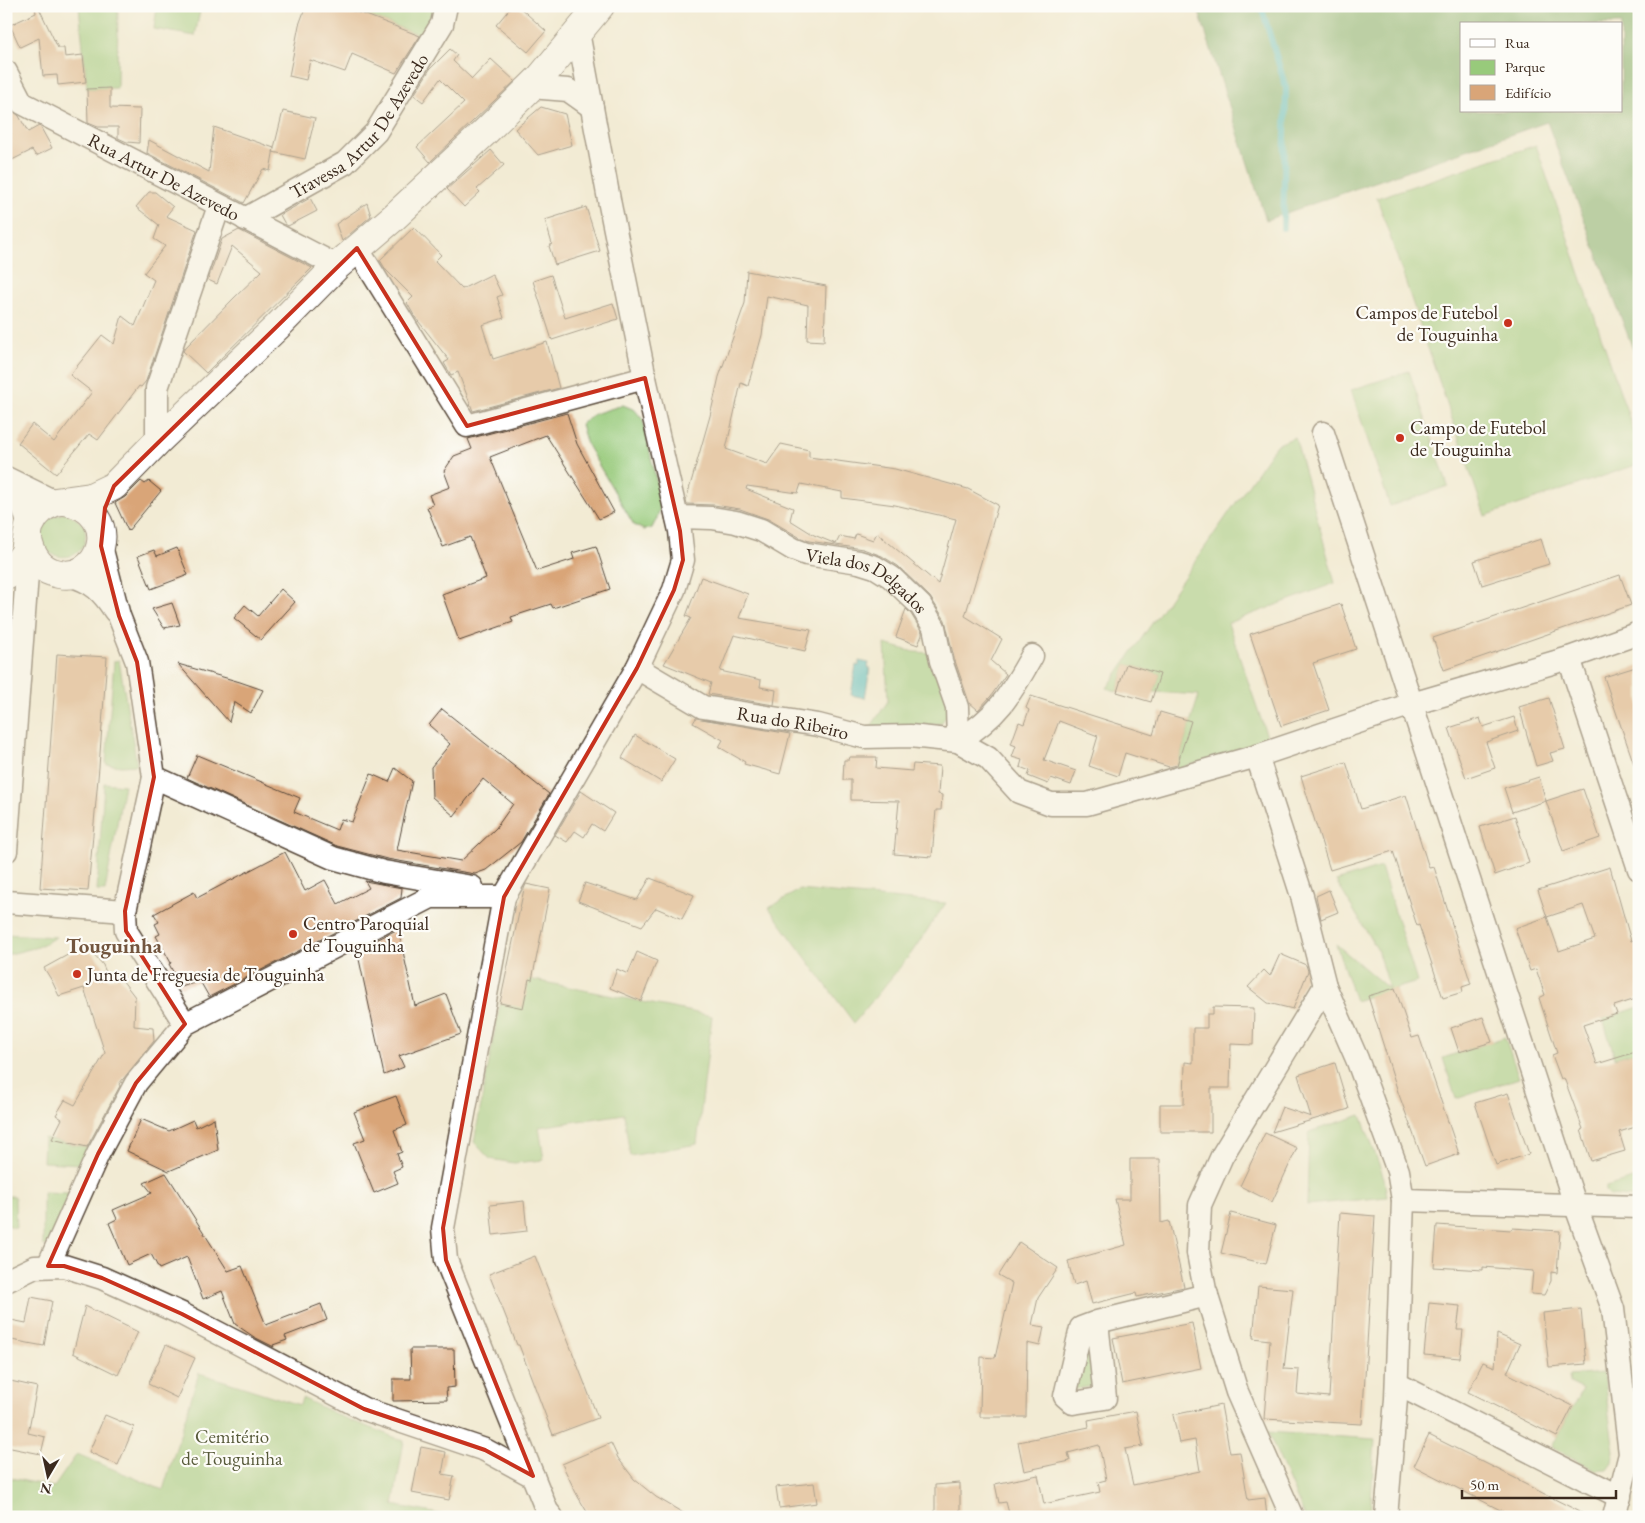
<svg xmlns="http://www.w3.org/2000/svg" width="1645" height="1523" font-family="'EB Garamond',serif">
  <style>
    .green { fill: #98ca7b; stroke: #6a7a4c }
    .forest { fill: #7aae6b; stroke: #5a6c44; fill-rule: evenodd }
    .water { fill: #4ebcc5; stroke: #447372 }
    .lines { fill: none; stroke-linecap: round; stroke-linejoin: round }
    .stream { stroke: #4ebcc5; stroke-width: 6 }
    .building { fill: #d9a578; fill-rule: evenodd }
    .minor-casing { stroke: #564739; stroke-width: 25 }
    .major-casing { stroke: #564739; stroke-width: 30 }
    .minor { stroke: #fff; stroke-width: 22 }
    .major { stroke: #fff; stroke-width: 28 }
    .marked { fill: none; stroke: #c8321e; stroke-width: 4; stroke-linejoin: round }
    .poi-dot { fill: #c8321e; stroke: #fdfcf7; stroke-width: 2 }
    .labels { text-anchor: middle; stroke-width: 4.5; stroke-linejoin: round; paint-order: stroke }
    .street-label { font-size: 19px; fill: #3b2a1e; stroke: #fdfcf7 }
    .poi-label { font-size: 19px; fill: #3b2a1e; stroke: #fdfcf7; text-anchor: start }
    .park-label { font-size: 19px; fill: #575a3a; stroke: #fdfcf7 }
    .quarter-label { font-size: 21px; font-weight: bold; fill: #72553e; stroke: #fdfcf7 }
  </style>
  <rect width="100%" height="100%" fill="#fdfcf7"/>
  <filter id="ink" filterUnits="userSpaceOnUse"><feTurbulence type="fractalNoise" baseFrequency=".02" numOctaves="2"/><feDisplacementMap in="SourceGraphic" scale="10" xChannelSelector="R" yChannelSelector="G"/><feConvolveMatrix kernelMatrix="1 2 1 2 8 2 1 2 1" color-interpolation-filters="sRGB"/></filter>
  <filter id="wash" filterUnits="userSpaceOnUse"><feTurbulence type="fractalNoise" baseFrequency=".0096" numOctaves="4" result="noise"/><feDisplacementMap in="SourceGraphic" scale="20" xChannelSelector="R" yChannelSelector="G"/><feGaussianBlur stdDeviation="1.12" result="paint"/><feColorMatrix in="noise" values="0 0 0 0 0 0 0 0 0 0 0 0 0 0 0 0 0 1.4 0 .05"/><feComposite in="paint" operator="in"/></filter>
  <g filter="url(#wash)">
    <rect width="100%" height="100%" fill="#f2ebd4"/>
    <g class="green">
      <polygon points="79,6 118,6 117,88 87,89"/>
      <polygon points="157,6 201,6 195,36 154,29"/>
      <polygon points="369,6 437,6 422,36 366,15"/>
      <polygon points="1536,145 1639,447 1639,464 1485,516 1377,198"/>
      <polygon points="1409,371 1448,486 1390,506 1351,390"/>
      <polygon points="623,405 635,410 643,420 661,503 657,518 652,528 644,530 634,525 587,445 581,424 594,414"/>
      <polygon points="1295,437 1335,583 1228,623 1269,742 1176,769 1199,695 1154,692 1160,674 1126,664 1117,692 1107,688 1276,445"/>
      <path d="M67 512 84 525C97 573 20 563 46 519Z"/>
      <polygon points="885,644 914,652 933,653 951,711 941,723 914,727 870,728 888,701"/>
      <polygon points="119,660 137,765 121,766 106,764 114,661"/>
      <polygon points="104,783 124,785 105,891 97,891"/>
      <polygon points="1381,867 1417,982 1355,1001 1336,944 1389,989 1377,949 1336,881"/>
      <polygon points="799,890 946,903 910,955 854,1023 769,908"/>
      <polygon points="6,934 56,937 38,947 6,955"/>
      <polygon points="529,979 712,1016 697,1144 630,1156 624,1114 539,1127 544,1160 514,1163 490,1159 474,1142 500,1003 523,1007"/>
      <polygon points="1639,1007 1639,1051 1615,1058 1603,1019"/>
      <polygon points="1505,1037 1519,1078 1456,1099 1443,1058"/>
      <polygon points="1361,1115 1384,1178 1387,1197 1307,1205 1309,1132"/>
      <polygon points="44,1138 90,1148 81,1164 43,1162"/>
      <polygon points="1639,1177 1639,1198 1610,1195 1606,1191 1606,1187"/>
      <polygon points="43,1192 70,1193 49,1244 44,1246 43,1242"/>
      <polygon points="6,1196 15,1196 16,1228 6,1225"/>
      <polygon points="1089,1354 1094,1386 1075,1389 1083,1355"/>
      <polygon points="199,1373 300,1405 302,1398 340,1416 404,1441 393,1505 453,1517 6,1517 6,1477 54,1487 77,1454 163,1490"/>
      <polygon points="1603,1373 1614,1451 1612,1462 1607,1469 1596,1470 1552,1447 1582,1389 1570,1383 1569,1376"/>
      <polygon points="1268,1432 1375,1439 1370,1517 1305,1517"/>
    </g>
    <path class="forest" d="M1197 6H1627L1639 28V365L1547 122 1266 220ZM1461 24H1621V111H1461Z"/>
    <polygon class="water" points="859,661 869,663 868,667 870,668 865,698 851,695 856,665 859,666"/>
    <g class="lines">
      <polyline class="stream" points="1261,6 1286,88 1283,228"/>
    </g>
    <g id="blocks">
      <g class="building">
        <polygon points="38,6 58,48 64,48 65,57 83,55 86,82 58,85 57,75 43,76 39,38 20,47 10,25 36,13 35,7"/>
        <polygon points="306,6 336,6 366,15 420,36 396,73 352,54 345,72 310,60 306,80 289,76 299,25"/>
        <polygon points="512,6 518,6 546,31 528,52 496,25"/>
        <polygon points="450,49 457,55 453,61 472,79 491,59 515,81 430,162 417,147 464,103 440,79 423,102 414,95 430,69"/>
        <polygon points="110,88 110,108 140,109 139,143 127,142 118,138 118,127 98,127 88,123 87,89"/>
        <polygon points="6,101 11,109 19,116 28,132 39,126 41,128 52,148 36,156 32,150 6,163"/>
        <polygon points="541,107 565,114 572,145 538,155 515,129"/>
        <polygon points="283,111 315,118 305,159 273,152"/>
        <polygon points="214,127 274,148 270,171 263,169 244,203 147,153 149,140 209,172"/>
        <polygon points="491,150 504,165 477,189 480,192 464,207 447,189"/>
        <polygon points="149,192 155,192 173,207 166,216 197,230 146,381 141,387 139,386 98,440 89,434 56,474 18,443 32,424 54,442 92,392 70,375 102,335 114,344 122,316 135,326 154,280 144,273 165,246 154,239 159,225 136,207"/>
        <polygon points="310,198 317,211 288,226 285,224 280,215"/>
        <polygon points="367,203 371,216 342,241 336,224"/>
        <polygon points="586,207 600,251 555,265 549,246 552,244 545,220"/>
        <polygon points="414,227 441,255 435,261 462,289 492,274 502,295 497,297 504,318 482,325 493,359 547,342 559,388 473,411 458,372 451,375 444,363 449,360 415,317 407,303 413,297 386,270 380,260"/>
        <polygon points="239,230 312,268 206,373 183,351 185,348 234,298 262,271 232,246 217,284 208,280 222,239"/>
        <path d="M747 271 826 286 824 341 807 340 808 305 767 296 762 335 748 386 741 383 726 449 767 464 781 444 809 450V457L895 469 968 489 998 505 965 616 1002 639 991 661 1006 674 991 696 978 710 969 702 954 658 945 620 930 597 898 566 882 556 863 549 809 541 799 537 768 519 740 509 714 505 687 504 686 500 710 416 719 377 745 303ZM801 484 842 492V498L895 505 956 519 938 584 877 533 873 540 856 534 854 539 840 536 836 544 814 535 790 520 793 508 746 489 747 486 798 493Z"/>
        <polygon points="551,275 565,318 613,303 618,319 552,340 533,281"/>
        <polygon points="567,413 577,444 614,512 599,519 546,435 490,457 537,571 574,559 572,553 596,546 610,589 553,608 551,604 511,617 513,622 459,641 442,594 486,578 470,537 443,547 427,507 433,505 429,495 450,487 444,471 454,456 472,449 468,439"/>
        <polygon points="141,481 145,484 149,481 161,491 128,531 115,503 125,497"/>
        <polygon points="1541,539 1549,564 1482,585 1474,561"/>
        <polygon points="177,548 188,575 151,589 138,556 154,550 157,556"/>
        <polygon points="1620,575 1631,605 1444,670 1433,638"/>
        <polygon points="701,577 748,594 739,618 811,630 805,651 734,635 720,671 761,680 760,687 776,690 774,705 708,694 711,683 664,664 691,618 686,616"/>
        <polygon points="281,589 295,602 261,640 234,618 245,605 258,616"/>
        <polygon points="172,603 180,625 164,628 152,609"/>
        <polygon points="1341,604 1356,649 1313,663 1329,710 1281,726 1250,634"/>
        <polygon points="906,609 911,614 922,632 922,635 918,645 896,637"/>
        <polygon points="57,654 107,657 99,767 88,891 40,888"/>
        <polygon points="178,664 240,682 263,690 251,713 234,702 229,722"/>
        <polygon points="1126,664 1160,674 1151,702 1117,692"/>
        <polygon points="1639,666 1639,770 1636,770 1604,677"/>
        <polygon points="1031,696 1153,735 1160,712 1191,721 1177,765 1169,767 1125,753 1118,776 1089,766 1098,736 1059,721 1044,760 1076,771 1071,785 1051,778 1048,784 1028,776 1030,771 1020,767 1022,760 1012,757 1016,746 1011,744 1019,722 1024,724 1029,710 1026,708"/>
        <polygon points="1549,698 1565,749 1550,753 1553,761 1536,766 1519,707"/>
        <polygon points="442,709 549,794 521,842 486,870 475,874 387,859 337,846 187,778 197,755 300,798 294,812 337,830 341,819 352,822 371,774 389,782 395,768 412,781 397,850 461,861 496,828 513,804 483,779 454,816 432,797 431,767 450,744 429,725"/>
        <polygon points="1514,717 1518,731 1486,742 1495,768 1466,778 1449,728 1480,718 1483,727"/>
        <polygon points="696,718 790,734 780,774 744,764 745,762 719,747 723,740 693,723"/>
        <polygon points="635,735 675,759 661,782 622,758"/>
        <polygon points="850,757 877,757 876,768 912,771 913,764 940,766 938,794 942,795 941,810 936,810 932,857 894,854 899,801 851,800 851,780 843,780 844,760 849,760"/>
        <polygon points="1346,762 1361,809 1406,795 1429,868 1434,867 1471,984 1462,987 1463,992 1443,998 1419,925 1417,926 1393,851 1330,870 1301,776"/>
        <polygon points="1539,777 1546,801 1512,812 1504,788"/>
        <polygon points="1583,789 1600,838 1563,851 1546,801"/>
        <polygon points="581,791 614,813 603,831 592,824 584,837 575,831 567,842 555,835"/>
        <polygon points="1515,816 1529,863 1495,875 1480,827"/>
        <polygon points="285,852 305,891 325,880 338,904 369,888 365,881 402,888 401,898 209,997 200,981 181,987 169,964 171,963 156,936 160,934 155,924 159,922 154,914 194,892 197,898"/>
        <path d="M1610 867 1631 941 1634 940 1639 956V998L1614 1006 1617 1014 1583 1025 1597 1064 1639 1051V1126L1619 1132 1625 1151 1591 1161 1581 1130 1583 1129 1564 1078 1561 1079 1552 1055 1557 1053 1539 998 1545 995 1536 969 1530 971 1515 928 1547 917 1538 890ZM1583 905 1595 939 1559 951 1547 917Z"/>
        <polygon points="650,878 694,895 682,919 656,908 642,926 578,901 585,883 637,900"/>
        <polygon points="526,884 550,889 532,980 529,979 523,1008 500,1003 524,889"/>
        <polygon points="1329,890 1338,912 1321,919 1316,896"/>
        <polygon points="398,929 415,1006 446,994 461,1034 399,1056 404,1067 384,1075 357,950"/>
        <polygon points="85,951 94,954 103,965 109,980 119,976 135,997 134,1026 153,1028 154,1041 119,1084 120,1086 87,1147 52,1139 62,1119 56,1115 65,1100 75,1105 105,1053 84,988 59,996 52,981 44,968 73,952"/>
        <polygon points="637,952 657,961 641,1001 610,988 617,969 628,974"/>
        <polygon points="1280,954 1306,965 1308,971 1293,1009 1268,1003 1248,987 1264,970 1270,976"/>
        <polygon points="1395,988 1412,1038 1419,1036 1459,1154 1425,1166 1398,1092 1368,996"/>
        <polygon points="1213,1007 1254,1008 1253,1045 1231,1044 1230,1088 1211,1088 1211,1132 1160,1132 1160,1104 1184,1104 1185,1062 1193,1063 1193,1028 1207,1028 1207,1014 1213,1014"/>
        <polygon points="1483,1017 1492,1042 1459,1052 1451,1028"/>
        <polygon points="1335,1063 1349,1109 1272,1132 1282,1107 1311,1117 1298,1075"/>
        <polygon points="1508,1093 1529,1154 1496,1165 1475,1103"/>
        <polygon points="396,1096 407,1125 394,1130 402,1152 397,1154 402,1167 393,1171 398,1183 374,1193 354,1143 365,1139 354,1112"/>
        <polygon points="214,1118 218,1150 169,1171 127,1151 141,1119 169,1131 193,1120 196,1127"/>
        <polygon points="1265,1133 1297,1148 1272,1202 1240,1186"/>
        <polygon points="1130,1159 1160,1159 1161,1223 1169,1221 1184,1287 1137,1297 1136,1293 1092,1304 1086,1281 1074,1285 1068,1261 1126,1245 1115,1199 1130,1199"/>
        <polygon points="166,1173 228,1271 242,1266 266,1325 321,1304 327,1320 285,1336 287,1340 273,1345 274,1347 254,1337 235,1324 222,1291 203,1299 187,1257 159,1269 151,1254 127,1265 109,1223 117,1219 113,1210 152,1193 144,1183"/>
        <polygon points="524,1201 527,1231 493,1235 490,1205"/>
        <polygon points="1231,1213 1276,1225 1266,1264 1221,1253"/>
        <polygon points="1340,1213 1375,1216 1362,1424 1264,1419 1270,1340 1253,1338 1258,1286 1293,1289 1284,1369 1299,1370 1297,1394 1329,1397"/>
        <polygon points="1437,1225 1511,1230 1512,1228 1560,1231 1557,1273 1551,1272 1551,1281 1544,1295 1531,1294 1533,1271 1483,1267 1483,1270 1434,1267"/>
        <polygon points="1019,1242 1058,1268 1038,1298 1032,1325 1044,1327 1040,1346 1027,1343 1026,1417 980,1417 981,1357 995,1358 1012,1283 998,1275"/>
        <polygon points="535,1256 598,1418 553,1435 519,1345 517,1345 489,1274"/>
        <polygon points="31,1297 52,1301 44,1346 6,1339 6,1319 26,1323"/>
        <polygon points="1429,1303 1460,1306 1457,1330 1463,1330 1460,1358 1424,1355"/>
        <polygon points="85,1306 138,1332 118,1375 73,1353"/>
        <polygon points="1581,1309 1586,1364 1549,1367 1543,1313"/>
        <polygon points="1192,1323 1201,1368 1122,1384 1113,1338"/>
        <polygon points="1497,1334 1520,1344 1507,1373 1573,1406 1557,1437 1468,1392 1483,1362 1495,1367"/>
        <polygon points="166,1345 195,1358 177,1398 148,1384"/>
        <polygon points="410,1349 454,1349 455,1387 446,1388 447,1400 393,1401 393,1379 411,1379"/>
        <polygon points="6,1380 37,1387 28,1433 45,1437 41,1454 6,1447"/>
        <polygon points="1221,1405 1230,1453 1240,1452 1248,1500 1265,1498 1267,1517 1010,1517 1006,1502 999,1503 995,1484 1038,1475 1044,1504 1100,1492 1098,1482 1106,1480 1099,1445 1068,1453 1070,1461 1024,1471 1018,1442 1089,1427 1088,1420 1136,1411 1143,1446 1125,1449 1133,1485 1200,1471 1195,1440 1179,1443 1173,1415"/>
        <polygon points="105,1415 134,1427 118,1465 89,1452"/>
        <polygon points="1429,1435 1519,1480 1519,1481 1590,1517 1514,1517 1414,1466"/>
        <polygon points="611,1443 618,1458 634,1479 656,1497 690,1517 590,1517 577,1495 562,1464"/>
        <polygon points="421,1447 446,1452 442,1474 454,1476 449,1500 412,1493"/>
        <polygon points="814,1483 817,1503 779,1508 776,1487"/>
        <polygon points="960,1483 960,1517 935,1517 935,1485"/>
      </g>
    </g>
  </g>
  <g filter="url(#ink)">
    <use href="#blocks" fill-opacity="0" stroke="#564739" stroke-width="1"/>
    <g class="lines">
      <g class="minor-casing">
        <g id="minor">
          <path id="s1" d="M6 72 22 103 337 266"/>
          <polyline points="530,87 568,90 592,107"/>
          <path id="s2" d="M245 219 345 163 376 132 442 24 446 6"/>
          <polyline points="357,248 467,426 645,378"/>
          <polyline points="1323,433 1575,1204 1613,1309 1630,1454 1614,1517"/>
          <polyline points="157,442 157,388 219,206"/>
          <polyline points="6,478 55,502"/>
          <polyline points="6,484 17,497 24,509 29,527"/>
          <path id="s3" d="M677 517 712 518 736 522 761 530 793 549 806 554 859 562 875 567 891 577 921 606 934 627 941 661 957 707 958 741"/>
          <polyline points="101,546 119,616 137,662 154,777 125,911 126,931 185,1024"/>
          <path d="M69 575C93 582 102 591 115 611"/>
          <polyline points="1569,658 1639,869"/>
          <path id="s4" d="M637 668 703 707 818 725 864 737 910 736 958 741 988 758 1019 792 1051 804H1087L1257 756 1412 704 1569 658 1639 633"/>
          <path d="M958 741C998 716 1009 697 1032 656"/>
          <polyline points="1257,756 1302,896 1325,986 1357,1059 1398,1171 1403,1200 1396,1399 1386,1517"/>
          <polyline points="154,777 333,858 384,872 472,887"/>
          <polyline points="6,851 27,575"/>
          <polyline points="6,902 125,911"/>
          <polyline points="1403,1200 1639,1207"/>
          <polyline points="48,1266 98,1154 136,1083 185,1024 431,897 504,897"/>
          <polyline points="6,1281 35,1267 64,1266 102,1278 182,1314 364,1409 485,1450 533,1476"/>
          <polyline points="1097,1322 1105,1398 1073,1403 1065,1396 1081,1328 1097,1322 1207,1295"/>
          <polyline points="1397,1384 1620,1497"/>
          <polyline points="552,1517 547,1511 446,1260 443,1228 504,897 637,668 674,590 683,560 680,531 645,378 610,205 578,32"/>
          <polyline points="1292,1517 1237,1392 1205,1290 1198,1253 1200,1205 1222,1156 1325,986"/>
        </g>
      </g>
      <g class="major-casing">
        <g id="major">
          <path d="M28 540C31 554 37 567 52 572 101 590 127 511 65 501"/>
          <polyline points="6,576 15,567 25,552 29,527 35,516 44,507 55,502 91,497 114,486 157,442 277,327 337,266 393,218 484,133 540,78 600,6"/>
        </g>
      </g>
      <use href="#minor" class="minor"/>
      <use href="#major" class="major"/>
    </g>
  </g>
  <path d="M0 0H1645V1523H0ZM357 248 467 426 645 378 680 531 683 560 674 590 637 668 504 897 443 1228 446 1260 533 1476 485 1450 364 1409 182 1314 102 1278 64 1266H48L98 1154 136 1083 185 1024 126 931 125 911 154 777 137 662 119 616 101 546 105 508 114 486Z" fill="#f2ebd4" fill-opacity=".55" fill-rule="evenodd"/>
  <path class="marked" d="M357 248 467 426 645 378 680 531 683 560 674 590 637 668 504 897 443 1228 446 1260 533 1476 485 1450 364 1409 182 1314 102 1278 64 1266H48L98 1154 136 1083 185 1024 126 931 125 911 154 777 137 662 119 616 101 546 105 508 114 486Z"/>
  <g class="poi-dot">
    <circle cx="1508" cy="323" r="5"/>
    <circle cx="1400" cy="438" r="5"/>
    <circle cx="293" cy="934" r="5"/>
    <circle cx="77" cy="974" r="5"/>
  </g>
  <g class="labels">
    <g class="street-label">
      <text dy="7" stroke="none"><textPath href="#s2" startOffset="151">Travessa Artur De Azevedo</textPath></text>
      <text dy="7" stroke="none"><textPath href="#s1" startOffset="195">Rua Artur De Azevedo</textPath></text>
      <text dy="7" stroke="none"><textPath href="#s3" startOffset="205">Viela dos Delgados</textPath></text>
      <text dy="7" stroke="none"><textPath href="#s4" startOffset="168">Rua do Ribeiro</textPath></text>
    </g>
    <g class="poi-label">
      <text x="1498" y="319" text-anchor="end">Campos de Futebol<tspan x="1498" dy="22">de Touguinha</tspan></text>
      <text x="1410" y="434">Campo de Futebol<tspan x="1410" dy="22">de Touguinha</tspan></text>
      <text x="303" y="930">Centro Paroquial<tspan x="303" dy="22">de Touguinha</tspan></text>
      <text x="87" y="981">Junta de Freguesia de Touguinha</text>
    </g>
    <g class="park-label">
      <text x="232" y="1443">Cemitério<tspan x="232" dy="22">de Touguinha</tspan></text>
    </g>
    <g class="quarter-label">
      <text x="114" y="953">Touguinha</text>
    </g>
  </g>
  <rect width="1645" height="1523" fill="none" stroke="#fdfcf7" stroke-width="25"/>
  <rect x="1460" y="22" width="162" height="90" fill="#fdfcf7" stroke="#afa8a0"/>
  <rect x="1470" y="39" width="25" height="8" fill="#ffffff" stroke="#afa8a0"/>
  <text x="1505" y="48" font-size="15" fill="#3b2a1e">Rua</text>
  <rect x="1470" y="60" width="25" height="15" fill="#98ca7b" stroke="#afa8a0"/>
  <text x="1505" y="72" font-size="15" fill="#3b2a1e">Parque</text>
  <rect x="1470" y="85" width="25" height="15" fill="#d9a578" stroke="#afa8a0"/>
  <text x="1505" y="98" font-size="15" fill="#3b2a1e">Edifício</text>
  <g transform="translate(48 1476) rotate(189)" stroke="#fdfcf7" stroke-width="4" paint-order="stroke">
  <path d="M0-4L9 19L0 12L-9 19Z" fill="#3b2a1e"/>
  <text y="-8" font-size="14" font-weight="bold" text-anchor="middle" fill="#3b2a1e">N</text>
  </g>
  <path d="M1462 1490v8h154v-8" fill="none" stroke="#3b2a1e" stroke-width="2.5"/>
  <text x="1470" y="1490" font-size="15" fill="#3b2a1e" stroke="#fdfcf7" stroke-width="4" paint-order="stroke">50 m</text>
</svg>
